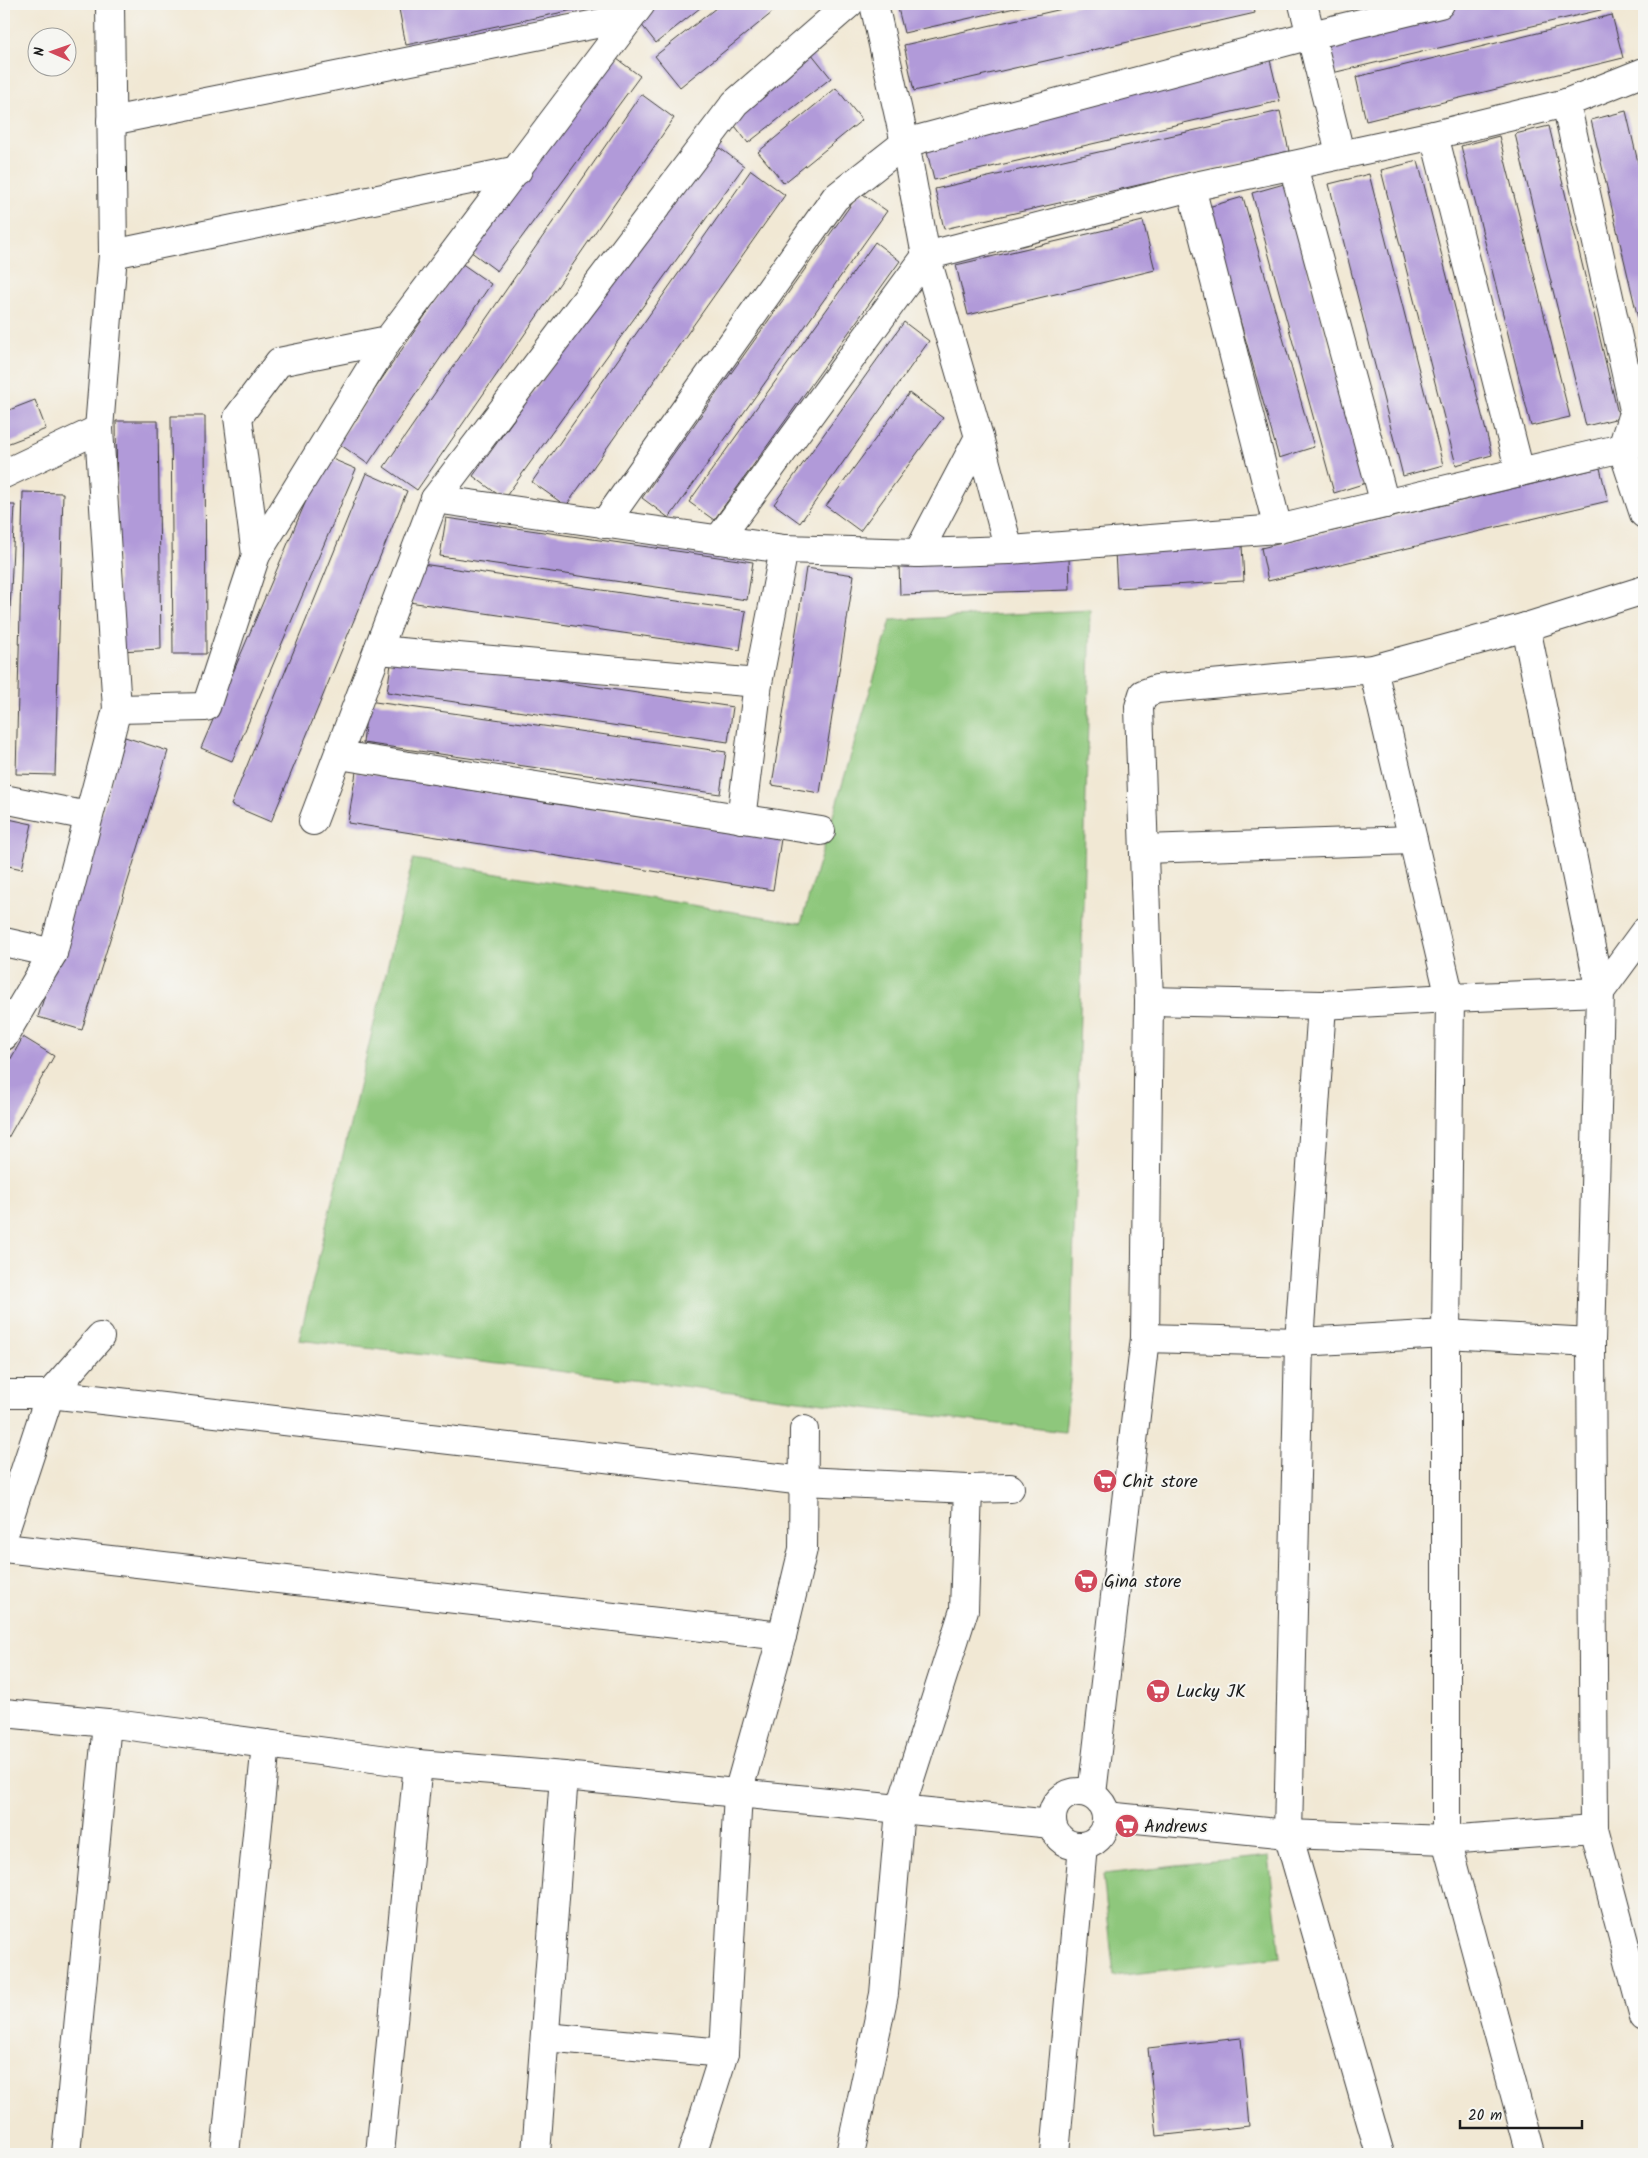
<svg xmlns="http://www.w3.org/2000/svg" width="1648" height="2158" font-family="Kalam,sans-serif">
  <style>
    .green { fill: #8ec77b; stroke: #55724c }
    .building { fill: #b19ad9 }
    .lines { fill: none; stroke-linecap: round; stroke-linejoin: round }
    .street-casing { stroke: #3c3b38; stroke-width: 30 }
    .street { stroke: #fff; stroke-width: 28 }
    .labels { text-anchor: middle; stroke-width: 4; stroke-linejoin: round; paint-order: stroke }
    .poi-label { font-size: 18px; fill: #1c1c1c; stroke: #f6f6f2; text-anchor: start }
  </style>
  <rect width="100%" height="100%" fill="#f6f6f2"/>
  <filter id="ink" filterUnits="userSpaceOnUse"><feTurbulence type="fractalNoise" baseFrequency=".02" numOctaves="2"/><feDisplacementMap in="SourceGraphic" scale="10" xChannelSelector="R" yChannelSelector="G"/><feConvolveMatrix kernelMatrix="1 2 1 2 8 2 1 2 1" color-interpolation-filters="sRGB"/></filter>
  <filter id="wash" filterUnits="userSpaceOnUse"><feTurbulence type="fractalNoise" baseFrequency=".0096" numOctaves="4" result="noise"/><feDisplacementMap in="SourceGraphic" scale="20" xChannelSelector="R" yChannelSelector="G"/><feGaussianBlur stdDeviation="1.12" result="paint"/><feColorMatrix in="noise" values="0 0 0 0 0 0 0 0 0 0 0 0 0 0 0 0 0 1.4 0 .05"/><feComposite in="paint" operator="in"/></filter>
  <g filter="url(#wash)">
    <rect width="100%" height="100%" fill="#f1e8d4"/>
    <g class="green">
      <polygon points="1091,610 1070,1381 1065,1432 299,1340 413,859 801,923 891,620"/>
      <polygon points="1269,1856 1280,1957 1114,1976 1103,1874"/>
    </g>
    <g id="blocks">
      <g class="building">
        <polygon points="398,4 597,4 597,5 406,45"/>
        <polygon points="657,4 705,4 656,43 637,19"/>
        <polygon points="721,4 783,4 680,87 655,56"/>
        <polygon points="897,4 1028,4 1028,5 904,33"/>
        <polygon points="1084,4 1253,4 1255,13 914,91 904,45"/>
        <polygon points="1463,4 1626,4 1332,73 1324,36"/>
        <polygon points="1612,15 1623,58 1366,121 1356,77"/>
        <polygon points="811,53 831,78 748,143 729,118"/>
        <polygon points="613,56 640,76 497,271 470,251"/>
        <polygon points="1270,60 1280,101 934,180 924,140"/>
        <polygon points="836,88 862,120 784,183 758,152"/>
        <polygon points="641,94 674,118 417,490 384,467"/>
        <polygon points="1280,111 1289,151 944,229 935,189"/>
        <polygon points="1626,111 1644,188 1644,344 1591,120"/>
        <polygon points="1549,126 1619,418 1586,426 1515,134"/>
        <polygon points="1499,136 1570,417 1531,426 1461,146"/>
        <polygon points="713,143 744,166 504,499 473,476"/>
        <polygon points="1418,161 1492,455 1456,465 1381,170"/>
        <polygon points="751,170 785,195 566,506 532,482"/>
        <polygon points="1369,174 1443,465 1403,476 1329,184"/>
        <polygon points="1284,184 1366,483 1334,493 1252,193"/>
        <polygon points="860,192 887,211 669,518 642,498"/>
        <polygon points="1243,197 1314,447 1279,458 1208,207"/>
        <polygon points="1143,221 1155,270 968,315 956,265"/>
        <polygon points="875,242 900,261 714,520 689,502"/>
        <polygon points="461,263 491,284 368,464 338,443"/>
        <polygon points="904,322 929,341 800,523 774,504"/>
        <polygon points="909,393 943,418 860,531 826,506"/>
        <polygon points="35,400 46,429 4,445 4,412"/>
        <polygon points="171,416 205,416 206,654 173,654"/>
        <polygon points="116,421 158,421 161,649 119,651"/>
        <polygon points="325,456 356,469 232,761 201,748"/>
        <polygon points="1600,468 1608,501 1268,581 1261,548"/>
        <polygon points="366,473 407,491 271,822 231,805"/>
        <polygon points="23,492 63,493 55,775 16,774"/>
        <polygon points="4,505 15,505 5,717 4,717"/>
        <polygon points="446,518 753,562 747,600 440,556"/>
        <polygon points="1242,545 1244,581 1117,588 1115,552"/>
        <polygon points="1069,557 1070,590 900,595 899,562"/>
        <polygon points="415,563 746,611 740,650 409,602"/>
        <polygon points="806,568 854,575 820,793 772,785"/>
        <polygon points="392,657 733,707 728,742 387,692"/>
        <polygon points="368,701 726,752 720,794 363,743"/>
        <polygon points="125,737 168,751 82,1030 38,1017"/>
        <polygon points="356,772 781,839 773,890 348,823"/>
        <polygon points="4,818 32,824 22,869 4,865"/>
        <polygon points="23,1037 54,1056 4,1145 4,1071"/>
        <polygon points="1241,2038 1249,2126 1157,2136 1148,2048"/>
      </g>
    </g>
  </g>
  <g filter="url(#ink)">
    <use href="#blocks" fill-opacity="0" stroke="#3c3b38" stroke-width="1"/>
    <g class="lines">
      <g class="street-casing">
        <g id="street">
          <polyline points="874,4 905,143 926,256 979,437 1009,550"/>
          <polyline points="1303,4 1340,153"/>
          <polyline points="1566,103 1634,410 1622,448 1644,514"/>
          <polyline points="111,121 631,17"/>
          <polyline points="1434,135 1520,472"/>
          <polyline points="1293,166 1385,504"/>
          <polyline points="1191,187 1278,529"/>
          <polyline points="113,254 518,170"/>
          <polyline points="4,474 99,429"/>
          <polyline points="435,499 784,549 918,553 1009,550 1278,529 1622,448 1644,440"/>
          <polyline points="604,524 835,198 905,143 1311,35 1440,4"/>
          <polyline points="718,540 926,256 1191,187 1434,135 1566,103 1644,72"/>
          <polyline points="918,553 979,437"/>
          <polyline points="256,555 238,417 279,362 388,340"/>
          <polyline points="1526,627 1600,992 1591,1342 1594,1829 1644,2017"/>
          <polyline points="378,650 758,683"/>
          <polyline points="117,709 206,707 256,555 388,340 641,4"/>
          <polyline points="339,755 821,831"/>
          <polyline points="4,799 88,816"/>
          <polyline points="741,819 758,683 784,549"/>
          <polyline points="313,821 435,499 735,103 849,4"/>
          <polyline points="1144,849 1413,840"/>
          <polyline points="4,942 53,953"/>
          <polyline points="1149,1001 1322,1005 1450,998 1373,669 1526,627 1644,590"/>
          <polyline points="1322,1005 1299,1342 1288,1834 1380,2154"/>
          <polyline points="4,1036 53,953 117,709 99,429 113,254 110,4"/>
          <polyline points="1145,1338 1299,1342 1446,1334 1591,1342"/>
          <polyline points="4,1394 50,1394 804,1481 968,1489 1010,1488"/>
          <polyline points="4,1534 50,1394 100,1337"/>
          <polyline points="4,1548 782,1636"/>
          <polyline points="4,1713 107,1723 418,1764 564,1776 1052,1824"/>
          <circle cx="1079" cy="1819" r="27"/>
          <polyline points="1092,1794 1145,1338 1149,1001 1139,707 1143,694 1157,689 1373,669"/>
          <polyline points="1106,1816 1288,1834 1446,1840 1594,1829"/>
          <polyline points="545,2037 724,2053"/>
          <polyline points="66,2154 107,1723"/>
          <polyline points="225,2154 266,1744"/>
          <polyline points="380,2154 418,1764"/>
          <polyline points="536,2154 564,1776"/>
          <polyline points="692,2154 724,2053 738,1793 782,1636 803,1549 804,1430"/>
          <polyline points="850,2154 884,1994 900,1810 964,1610 968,1489"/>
          <polyline points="1055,2154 1083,1846"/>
          <polyline points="1531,2154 1446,1840 1446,1334 1450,998 1600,992 1644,932"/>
        </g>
      </g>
      <use href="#street" class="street"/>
    </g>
  </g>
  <defs>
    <g id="supermarket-disc" transform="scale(1.25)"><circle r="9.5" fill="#d1495b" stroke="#f6f6f2"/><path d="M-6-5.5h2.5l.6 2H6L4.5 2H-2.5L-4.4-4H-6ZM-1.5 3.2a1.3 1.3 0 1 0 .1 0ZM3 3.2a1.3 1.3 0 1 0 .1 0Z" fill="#fff"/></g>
  </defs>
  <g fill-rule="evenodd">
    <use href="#supermarket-disc" x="1105" y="1481"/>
    <use href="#supermarket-disc" x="1086" y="1581"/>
    <use href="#supermarket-disc" x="1158" y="1691"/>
    <use href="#supermarket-disc" x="1127" y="1826"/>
  </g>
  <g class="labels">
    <g class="poi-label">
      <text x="1122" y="1487">Chit store</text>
      <text x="1104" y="1587">Gina store</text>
      <text x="1176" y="1697">Lucky JK</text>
      <text x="1144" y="1832">Andrews</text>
    </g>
  </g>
  <rect width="1648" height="2158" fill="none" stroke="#f6f6f2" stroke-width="20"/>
  <g transform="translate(52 52) rotate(272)"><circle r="24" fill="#f6f6f2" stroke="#9f9f9c"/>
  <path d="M0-4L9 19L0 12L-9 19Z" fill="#d1495b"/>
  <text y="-8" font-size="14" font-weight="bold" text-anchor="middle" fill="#1c1c1c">N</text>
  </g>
  <path d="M1460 2120v8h122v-8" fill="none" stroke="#1c1c1c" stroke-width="2.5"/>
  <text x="1468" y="2120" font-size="15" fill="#1c1c1c" stroke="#f6f6f2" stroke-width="4" paint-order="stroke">20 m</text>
</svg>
